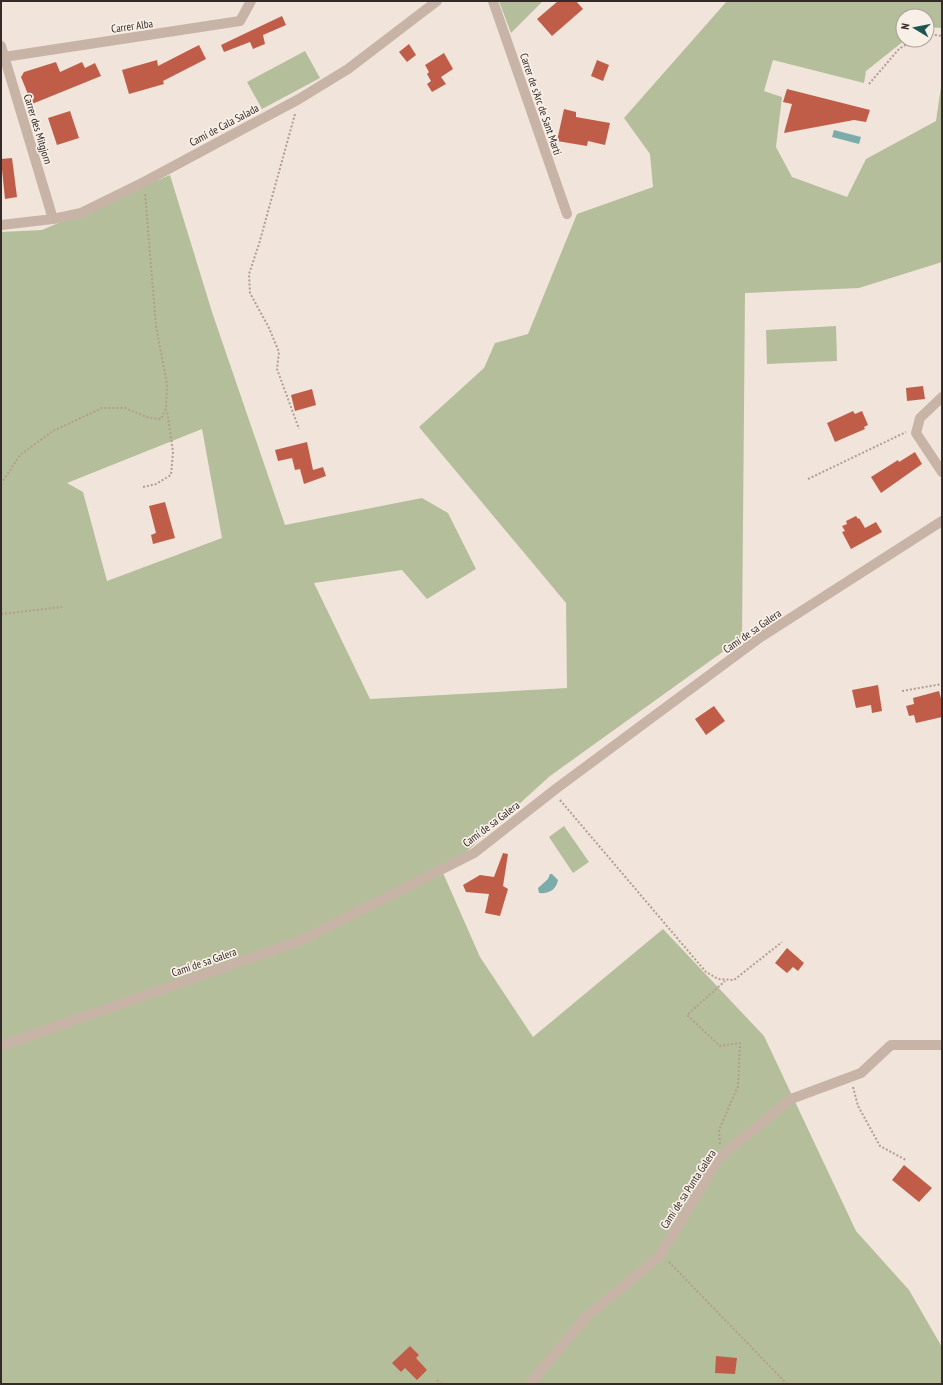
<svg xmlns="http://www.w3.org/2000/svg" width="943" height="1385" font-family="'PT Sans Narrow',sans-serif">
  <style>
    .green { fill: #b5be9b; fill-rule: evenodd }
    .water { fill: #7bacaa }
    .building { fill: #c05d49 }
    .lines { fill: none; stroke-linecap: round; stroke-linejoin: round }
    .path { stroke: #b39d91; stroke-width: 2; stroke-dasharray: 2 2; stroke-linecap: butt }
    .street { stroke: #c8b4a7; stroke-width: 10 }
    .labels { text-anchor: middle; stroke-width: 3.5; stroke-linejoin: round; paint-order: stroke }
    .street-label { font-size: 11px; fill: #342a27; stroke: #f8efe7 }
  </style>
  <rect width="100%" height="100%" fill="#f0e4db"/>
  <g class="green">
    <polygon points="499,1 543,1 511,33"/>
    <path d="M727 1H942V28L927 27V16H903V40H905L866 71 864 83 773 60 764 91 782 97 776 147 792 177 847 197 866 159 936 121 942 80V262L859 288 745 293 742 638 550 776 443 873 480 957 533 1037 663 929 764 1036 856 1231 909 1290 942 1347V1384H1V232L42 230 170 175 212 312 285 525 422 498 448 513 476 569 427 599 402 570 314 583 370 699 567 688 566 603 419 427 484 368 495 343 528 334 577 214 653 187 650 154 624 118ZM202 429 222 538 107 581 83 492 67 483Z"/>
    <polygon points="305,51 320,78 262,109 247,82"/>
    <polygon points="836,326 837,361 767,364 766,330"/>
    <polygon points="564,826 589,862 573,873 549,837"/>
  </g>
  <g class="water">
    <polygon points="834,130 861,137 859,144 832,137"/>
    <path d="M550 874H552L558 880C556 890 549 894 539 893L538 888 548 879Z"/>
  </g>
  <g class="building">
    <polygon points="558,1 576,1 583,9 552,36 537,19"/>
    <polygon points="282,16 286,25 263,35 265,44 253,49 250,42 224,52 221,45"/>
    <polygon points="409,44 416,55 407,62 399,52"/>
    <polygon points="199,45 206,59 163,81 164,84 129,94 122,70 157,60 158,66"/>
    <polygon points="444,53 453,69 441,77 446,84 432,92 427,84 431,81 427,74 429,72 425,65"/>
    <polygon points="597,60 609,65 603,81 591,76"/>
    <polygon points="56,62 60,72 82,62 85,68 95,63 101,76 32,104 21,77 24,72"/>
    <polygon points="787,89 870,110 866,122 854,120 784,133 792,104 783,102"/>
    <polygon points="564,109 576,112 576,117 610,123 605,145 588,141 587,146 557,141"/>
    <polygon points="70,111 79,138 57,145 48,118"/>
    <polygon points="12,158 17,197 5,199 1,159"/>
    <polygon points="923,386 925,399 907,401 906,388"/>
    <polygon points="312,389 316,405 295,411 291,395"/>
    <polygon points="853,411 855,414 862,411 868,425 864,427 865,429 835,442 827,423"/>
    <polygon points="307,442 313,470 323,467 326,476 304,484 300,469 295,470 292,458 278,461 275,450"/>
    <polygon points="915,452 922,464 881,493 871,477 898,460 899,462"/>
    <polygon points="165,502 175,538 153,544 151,535 156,533 149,506"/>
    <polygon points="856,516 858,519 859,518 865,528 876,522 882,532 851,549 842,532 845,531 842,526 847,524 846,521"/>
    <polygon points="878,685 882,711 872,713 871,705 856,708 852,690"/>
    <polygon points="939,691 942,702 942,717 916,723 914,715 909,716 906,706 914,704 913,698"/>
    <polygon points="714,706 725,721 706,735 695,719"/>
    <polygon points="503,853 508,854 503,886 508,889 500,916 485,913 489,894 466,892 463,885 480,875 494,877"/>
    <polygon points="787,948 804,963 798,971 793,967 787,973 775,963"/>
    <polygon points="904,1165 932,1188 919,1202 892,1180"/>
    <polygon points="410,1346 419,1355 416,1358 427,1370 417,1380 405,1368 401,1372 392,1363"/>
    <polygon points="716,1356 737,1358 735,1374 715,1373"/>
  </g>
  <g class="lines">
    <g class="path">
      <polyline points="927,34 942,36"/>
      <polyline points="869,84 899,49 913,40"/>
      <polyline points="295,114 259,244 249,274 250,293 269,328 279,352 277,369 299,429"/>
      <polyline points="808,479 906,432"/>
      <polyline points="1,484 20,455 53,431 102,408 125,408 149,418 161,419 166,408 167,384 156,326 145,193"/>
      <polyline points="143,487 156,484 171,475 173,452 167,410"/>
      <polyline points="1,614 62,607"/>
      <polyline points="902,691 942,684"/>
      <polyline points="560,800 706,972 718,979 734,980 782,942"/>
      <polyline points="853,1087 858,1106 880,1146 906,1160"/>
      <polyline points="720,1144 719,1130 738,1086 740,1043 720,1046 687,1015 725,981"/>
      <polyline points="669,1262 787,1384"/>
      <polyline points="437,1380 441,1384"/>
    </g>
    <g class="street">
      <polyline points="493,1 567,214"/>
      <polyline points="1,46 53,219"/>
      <polyline points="4,57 240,21 251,1"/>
      <polyline points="1,225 53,219 81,213 144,182 299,99 348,69 437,1"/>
      <polyline points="942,397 920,418 916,433 942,472"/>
      <polyline points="1,1046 302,940 474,853 557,788 758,639 942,521"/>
      <polyline points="530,1384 586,1317 659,1257 720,1157 791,1099 861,1073 891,1045 942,1045"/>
    </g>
  </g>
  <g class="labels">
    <g class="street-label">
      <text transform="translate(132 26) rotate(-8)" y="4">Carrer Alba</text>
      <text transform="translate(541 104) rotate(71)" y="4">Carrer de s'Arc de Sant Marti</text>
      <text transform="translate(224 125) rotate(-28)" y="4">Camí de Cala Salada</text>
      <text transform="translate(38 129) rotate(73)" y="4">Carrer des Mitgjorn</text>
      <text transform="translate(752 631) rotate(-35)" y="4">Camí de sa Galera</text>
      <text transform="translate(491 824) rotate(-37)" y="4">Camí de sa Galera</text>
      <text transform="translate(204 962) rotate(-19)" y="4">Camí de sa Galera</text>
      <text transform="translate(688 1189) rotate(-57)" y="4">Camí de sa Punta Galera</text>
    </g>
  </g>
  <rect width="943" height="1385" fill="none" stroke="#342a27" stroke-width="4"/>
  <g transform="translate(915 28) rotate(280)"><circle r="19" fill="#f8efe7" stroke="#aaa09a"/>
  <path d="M0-3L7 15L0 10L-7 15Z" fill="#1f5453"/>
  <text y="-6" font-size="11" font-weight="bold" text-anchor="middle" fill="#342a27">N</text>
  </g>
</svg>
